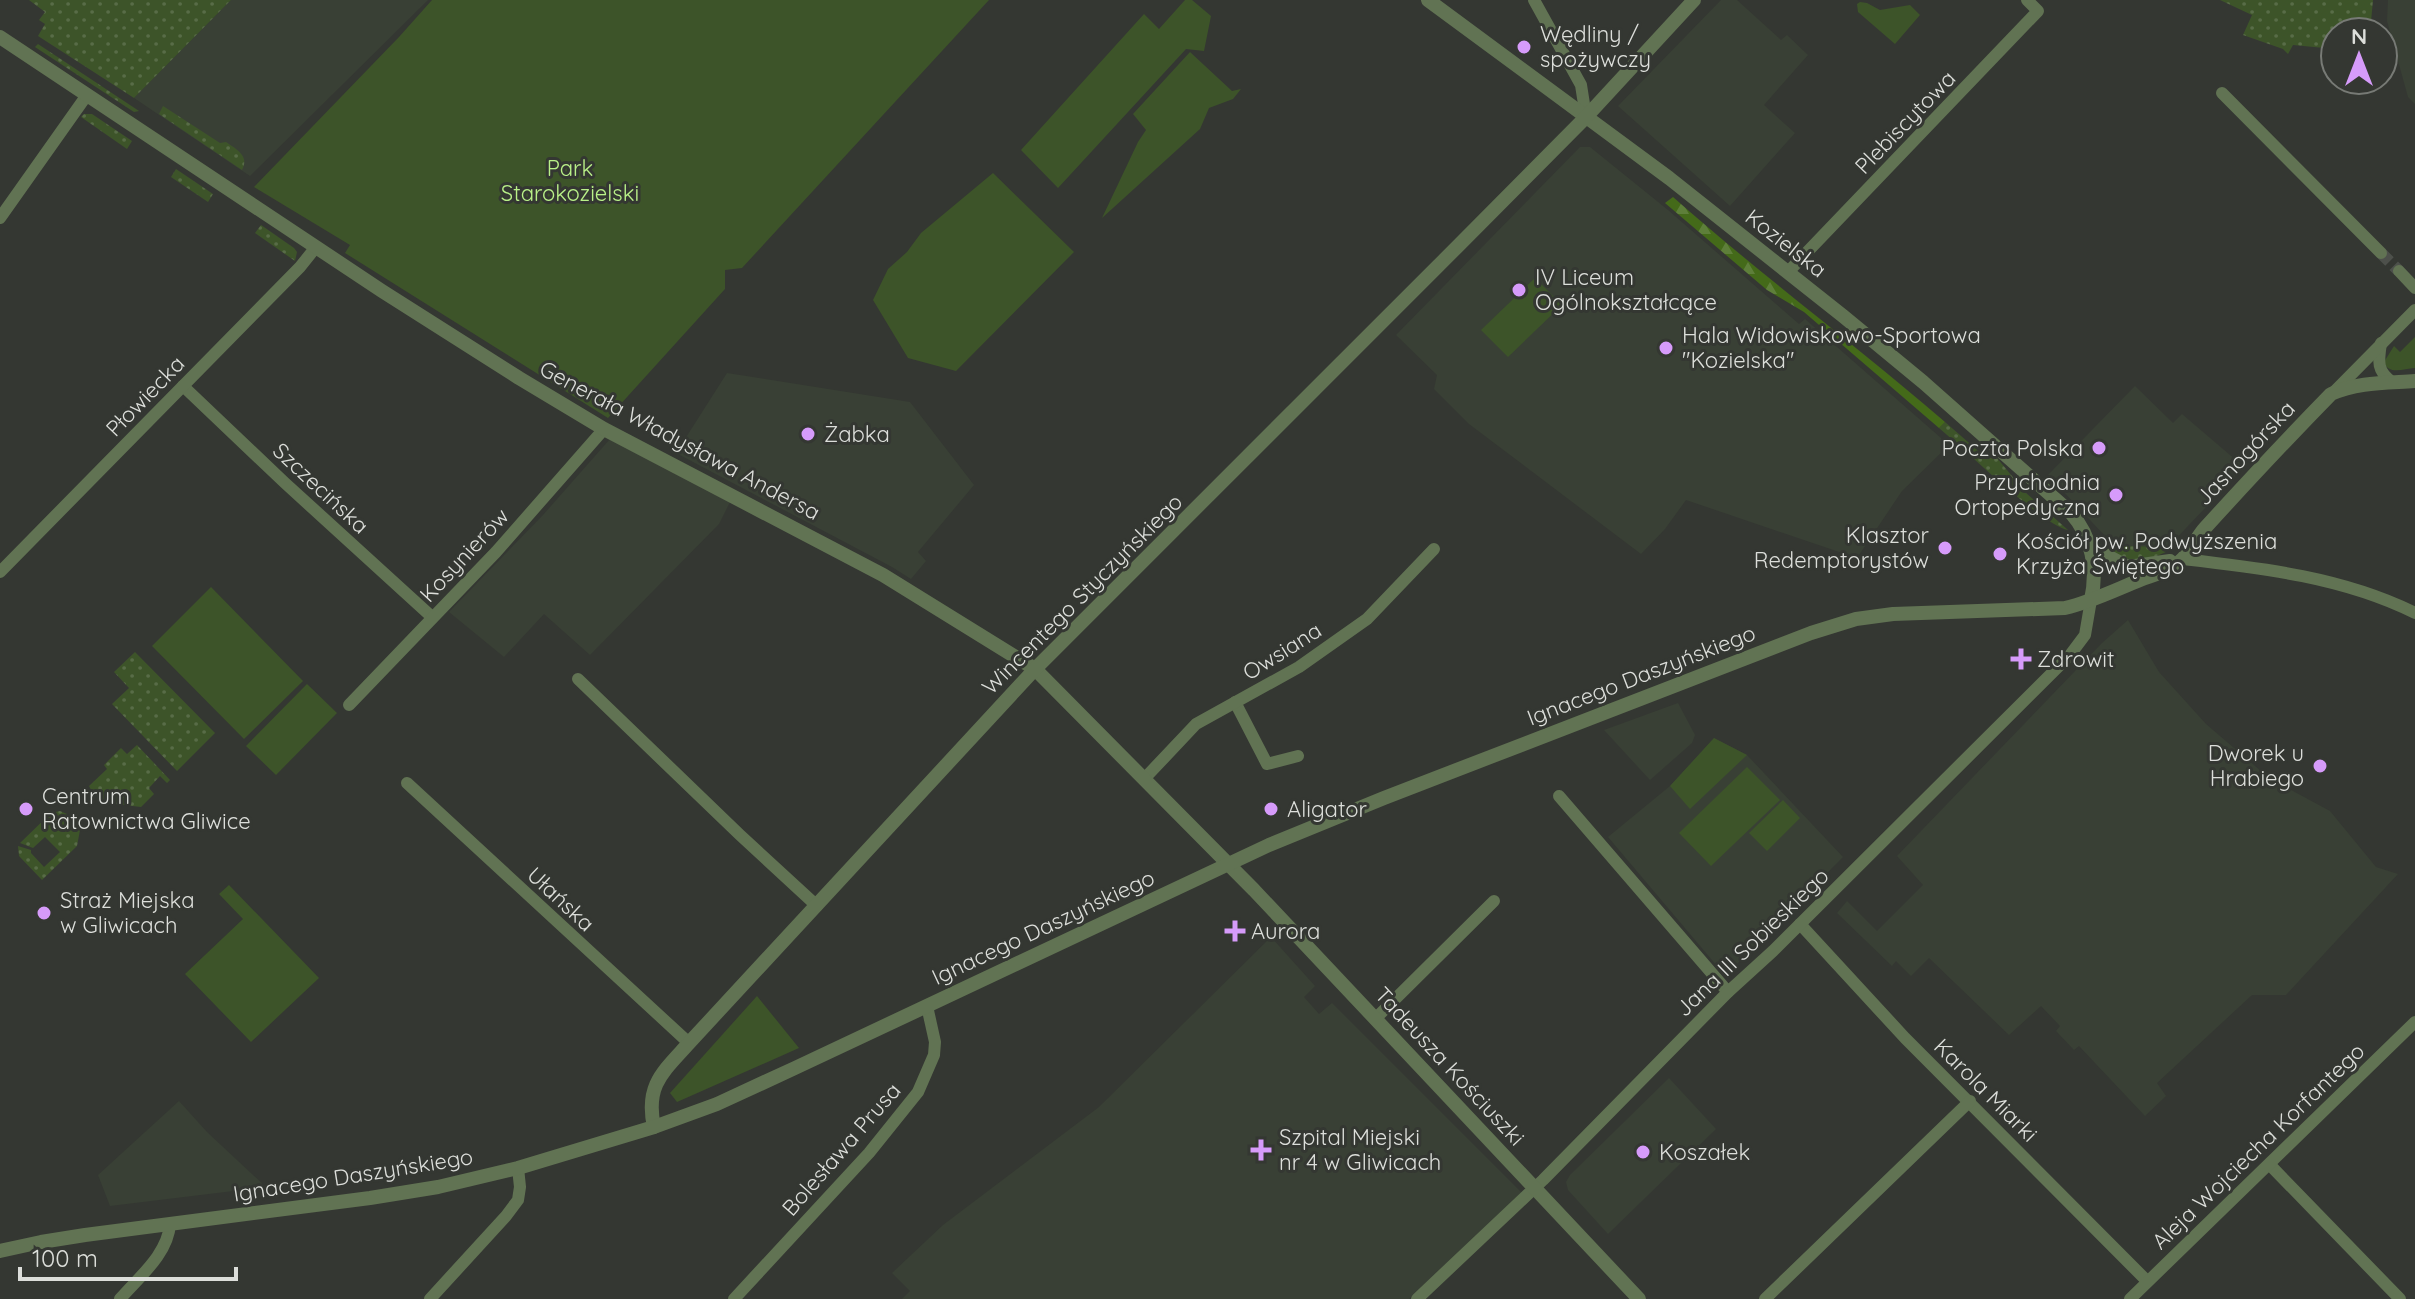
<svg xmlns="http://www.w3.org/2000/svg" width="2415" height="1299" font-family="Quicksand,sans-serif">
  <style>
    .built { fill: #394035 }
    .grass { fill: url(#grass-dots) }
    .forest { fill: url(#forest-firs) }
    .park { fill: #3d5429 }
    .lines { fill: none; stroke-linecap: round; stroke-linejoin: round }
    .minor-tunnel { stroke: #4d504b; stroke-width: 12; stroke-dasharray: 12 6; stroke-linecap: butt }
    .minor { stroke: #617353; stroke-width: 12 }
    .tertiary { stroke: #617353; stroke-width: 14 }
    .poi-dot { fill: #d69bfa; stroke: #343732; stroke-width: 3 }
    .labels { text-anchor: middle; stroke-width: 6; stroke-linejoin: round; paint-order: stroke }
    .poi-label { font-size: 22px; fill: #dcdeda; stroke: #343732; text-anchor: start }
    .street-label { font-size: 22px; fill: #dcdeda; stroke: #343732 }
    .park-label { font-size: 22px; fill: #b9f188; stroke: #343732 }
  </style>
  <defs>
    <pattern id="grass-dots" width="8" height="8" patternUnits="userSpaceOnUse" patternTransform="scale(2)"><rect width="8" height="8" fill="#3d5429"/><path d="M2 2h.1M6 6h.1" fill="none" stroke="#586c47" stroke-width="1.8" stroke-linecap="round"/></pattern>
    <pattern id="forest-firs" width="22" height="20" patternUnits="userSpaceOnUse" patternTransform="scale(2)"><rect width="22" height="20" fill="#446a19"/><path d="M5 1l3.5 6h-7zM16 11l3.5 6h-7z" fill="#5e7f3a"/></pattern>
  </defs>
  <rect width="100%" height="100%" fill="#343732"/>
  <g class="built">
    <polygon points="231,0 428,0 250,176 134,98"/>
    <polygon points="1721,0 1737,0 1781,40 1787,35 1808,55 1764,105 1795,133 1730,206 1618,106"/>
    <polygon points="2388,0 2415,0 2415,104 2408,97 2387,21"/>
    <polygon points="1580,147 1590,147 1668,210 1799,324 1805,319 1949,445 1902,491 1857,558 1686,500 1665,529 1641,554 1469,424 1434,389 1437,375 1396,335"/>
    <polygon points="727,373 910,402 974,485 918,552 926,561 911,579 892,567 676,453"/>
    <polygon points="2135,386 2173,423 2182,414 2244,467 2168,547 2123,546 2114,539 2105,536 2048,475"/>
    <polygon points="610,439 730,502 719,524 590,655 544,614 504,657 449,612 543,515"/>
    <polygon points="2128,620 2159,672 2206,724 2269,778 2330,811 2376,867 2398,874 2286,995 2252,995 2157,1083 2166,1096 2145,1116 2079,1046 2074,1050 2056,1031 2060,1026 2041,1006 2009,1035 1929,958 1911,976 1896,961 1892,966 1837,913 1847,901 1877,931 1923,885 1897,856 2102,643"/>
    <polygon points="1678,703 1695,735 1692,743 1650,780 1604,730"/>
    <polygon points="1714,738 1747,755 1843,857 1733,968 1717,966 1608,837 1670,786"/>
    <polygon points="1271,937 1315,986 1304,997 1319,1014 1332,1003 1523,1194 1409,1299 902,1299 910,1291 892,1273 943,1225 1099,1107"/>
    <polygon points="1669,1078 1716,1129 1608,1234 1568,1190 1566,1182 1570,1175"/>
    <polygon points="179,1101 207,1132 266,1187 110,1206 98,1175"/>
  </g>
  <g class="grass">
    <polygon points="29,0 231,0 134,98 38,36 45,24 39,20 45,12"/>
    <polygon points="2220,0 2373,0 2370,32 2335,32 2335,49 2293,45 2288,54 2283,49 2243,35 2252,15"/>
    <polygon points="38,44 139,111 134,112 35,47"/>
    <path d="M163 106 220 143 226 142C236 149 250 156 242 170L159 114Z"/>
    <polygon points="84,114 92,114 132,141 127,149 81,117"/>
    <polygon points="176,169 213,194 208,202 171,177"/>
    <polygon points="261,225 294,248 297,252 295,261 255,233"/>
    <path d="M1945 422 1984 456 1991 454 1997 458 2026 493 2068 530C2044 526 1963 448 1939 428Z"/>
    <path d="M2114 539 2123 546 2168 547V551C2145 562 2133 564 2110 551Z"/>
    <polygon points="135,652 215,733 177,771 112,704 129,688 114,672"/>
    <path d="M137 745 170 780 167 783 160 776 149 788 154 794 141 807 107 803C102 795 92 794 89 786L107 769 104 765 121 748 127 754Z"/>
    <polygon points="60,811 67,814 80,830 77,846 42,880 19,856 18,846 31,850 31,853 44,867 60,852 45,837 33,848 20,843 51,813"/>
  </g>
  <path class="forest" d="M1673 197C1761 275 1856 345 1945 422L1939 428 1804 312 1767 290 1665 203Z"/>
  <g class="park">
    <polygon points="432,0 989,0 742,268 725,270 725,289 608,418 345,253 350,245 254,187 399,37"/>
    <polygon points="1185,0 1192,0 1211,16 1204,51 1186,49 1058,188 1021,150 1144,14 1159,29"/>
    <polygon points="1860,2 1867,3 1880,10 1910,5 1920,15 1895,44 1858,12 1857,4"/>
    <polygon points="1190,52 1232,91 1241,89 1233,99 1209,108 1200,129 1102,218 1138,142 1146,130 1133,114"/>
    <polygon points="993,173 1074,252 956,371 908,358 873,300 888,269 907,252 921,233"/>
    <polygon points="1535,278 1562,305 1508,357 1481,330"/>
    <path d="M2415 337V368C2403 369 2388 375 2384 362L2394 346 2400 352Z"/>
    <polygon points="211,587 303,681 244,739 152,646"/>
    <polygon points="307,684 337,713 276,775 246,746"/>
    <polygon points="1714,738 1747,755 1690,809 1670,786"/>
    <polygon points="1747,767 1780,800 1711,866 1679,833"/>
    <polygon points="1783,800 1800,818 1767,851 1749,833"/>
    <polygon points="229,885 319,978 251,1042 185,974 243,919 219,894"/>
    <polygon points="757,996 799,1048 677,1102 670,1093"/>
  </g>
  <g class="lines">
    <polyline class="minor-tunnel" points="2381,253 2399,271"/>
    <g class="minor">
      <polyline points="1534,0 1581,85 1586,117"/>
      <polyline points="2222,93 2381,253"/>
      <polyline points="0,218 87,95"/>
      <polyline points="2399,271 2415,288"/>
      <polyline points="1788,272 2038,11 2027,0"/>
      <path d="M2381 343C2378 362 2377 371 2392 382"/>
      <polyline points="183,386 285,483 432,617"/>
      <polyline points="2333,393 2415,310"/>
      <path d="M2182 559C2261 568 2343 577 2415 613"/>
      <polyline points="0,572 300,267 316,247"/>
      <polyline points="578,679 740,835 817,906"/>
      <polyline points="1235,702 1267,764 1298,756"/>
      <polyline points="349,705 496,552 604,429"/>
      <polyline points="1145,778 1196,724 1299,667 1367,619 1434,549"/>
      <polyline points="407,783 689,1043"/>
      <polyline points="1559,796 1728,992"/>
      <polyline points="1800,924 1905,1038 2147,1281"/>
      <polyline points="1375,1019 1494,901"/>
      <polyline points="2270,1165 2400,1299"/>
      <path d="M120 1299C139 1277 168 1254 170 1224"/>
      <polyline points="430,1299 506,1216 518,1200 520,1187 518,1168"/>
      <polyline points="734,1299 869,1153 918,1092 934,1055 935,1042 927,1006"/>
      <polyline points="1417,1299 1543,1180 1728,992 1773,951 2070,655 2085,635 2091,600"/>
      <polyline points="1765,1299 1970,1101"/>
      <polyline points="2130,1299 2415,1022"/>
    </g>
    <g class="tertiary">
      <path d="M1428 0 1669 178 1843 316 1923 382 2071 513C2092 537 2098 569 2091 600"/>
      <polyline points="0,37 382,291 519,378 604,429 883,575 1035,669 1254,890 1639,1299"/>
      <polyline points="2092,548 2128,567 2170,561"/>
      <path d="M654 1127C645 1085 663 1072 689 1043L1035 669 1457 247 1586 117 1694 0"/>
      <path d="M0 1251 41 1242 85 1235 370 1198 438 1187 518 1168 654 1127 717 1104 795 1068 1269 845 1384 798 1811 633 1856 619 1893 614 2065 608C2091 602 2115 590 2140 580 2153 575 2167 572 2179 562 2191 553 2195 539 2205 528 2246 483 2288 438 2331 394 2357 382 2387 383 2415 381"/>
    </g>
  </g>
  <g class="poi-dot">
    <circle cx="1524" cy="47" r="8"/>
    <circle cx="1519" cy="290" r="8"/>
    <circle cx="1666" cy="348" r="8"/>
    <circle cx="808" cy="434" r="8"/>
    <circle cx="2099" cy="448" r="8"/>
    <circle cx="2116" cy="495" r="8"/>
    <circle cx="1945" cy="548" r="8"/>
    <circle cx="2000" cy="554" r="8"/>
    <path d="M2017 647h8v8h8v8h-8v8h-8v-8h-8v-8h8z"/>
    <circle cx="2320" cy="766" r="8"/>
    <circle cx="26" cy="809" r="8"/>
    <circle cx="1271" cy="809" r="8"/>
    <circle cx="44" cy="913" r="8"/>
    <path d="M1231 919h8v8h8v8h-8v8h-8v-8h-8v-8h8z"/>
    <path d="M1257 1138h8v8h8v8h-8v8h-8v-8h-8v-8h8z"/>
    <circle cx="1643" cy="1152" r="8"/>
  </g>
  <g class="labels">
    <g class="poi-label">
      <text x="1540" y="42">Wędliny /<tspan x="1540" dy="25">spożywczy</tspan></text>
      <text x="1535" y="285">IV Liceum<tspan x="1535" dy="25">Ogólnokształcące</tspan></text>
      <text x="1682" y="343">Hala Widowiskowo-Sportowa<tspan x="1682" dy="25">"Kozielska"</tspan></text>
      <text x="824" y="442">Żabka</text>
      <text x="2083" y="456" text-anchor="end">Poczta Polska</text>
      <text x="2100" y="490" text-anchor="end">Przychodnia<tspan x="2100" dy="25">Ortopedyczna</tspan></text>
      <text x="1929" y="543" text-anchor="end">Klasztor<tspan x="1929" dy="25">Redemptorystów</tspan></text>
      <text x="2016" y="549">Kościół pw. Podwyższenia<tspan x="2016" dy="25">Krzyża Świętego</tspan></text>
      <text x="2037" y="667">Zdrowit</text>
      <text x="2304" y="761" text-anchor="end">Dworek u<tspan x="2304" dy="25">Hrabiego</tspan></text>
      <text x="42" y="804">Centrum<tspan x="42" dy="25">Ratownictwa Gliwice</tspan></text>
      <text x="1287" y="817">Aligator</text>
      <text x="60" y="908">Straż Miejska<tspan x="60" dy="25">w Gliwicach</tspan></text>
      <text x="1251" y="939">Aurora</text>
      <text x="1279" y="1145">Szpital Miejski<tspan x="1279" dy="25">nr 4 w Gliwicach</tspan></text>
      <text x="1659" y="1160">Koszałek</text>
    </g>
    <g class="street-label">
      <text transform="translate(1905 122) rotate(-46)" y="8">Plebiscytowa</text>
      <text transform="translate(1786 243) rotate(38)" y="8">Kozielska</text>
      <text transform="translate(145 396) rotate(-46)" y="8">Płowiecka</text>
      <text transform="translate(680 440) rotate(28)" y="8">Generała Władysława Andersa</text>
      <text transform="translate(2245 453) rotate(-47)" y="8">Jasnogórska</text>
      <text transform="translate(321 488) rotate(43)" y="8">Szczecińska</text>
      <text transform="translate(464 555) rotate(-47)" y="8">Kosynierów</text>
      <text transform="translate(1082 594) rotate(-45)" y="8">Wincentego Styczyńskiego</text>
      <text transform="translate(1282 651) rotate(-32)" y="8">Owsiana</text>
      <text transform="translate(1641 675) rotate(-21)" y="8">Ignacego Daszyńskiego</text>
      <text transform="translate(561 899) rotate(43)" y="8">Ułańska</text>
      <text transform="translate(1043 927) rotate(-25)" y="8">Ignacego Daszyńskiego</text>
      <text transform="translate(1752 942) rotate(-44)" y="8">Jana III Sobieskiego</text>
      <text transform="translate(1450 1066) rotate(47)" y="8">Tadeusza Kościuszki</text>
      <text transform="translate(1986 1090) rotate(45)" y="8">Karola Miarki</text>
      <text transform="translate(2258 1146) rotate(-44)" y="8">Aleja Wojciecha Korfantego</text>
      <text transform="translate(841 1149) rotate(-49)" y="8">Bolesława Prusa</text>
      <text transform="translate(353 1175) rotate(-9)" y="8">Ignacego Daszyńskiego</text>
    </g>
    <g class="park-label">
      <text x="570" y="176">Park<tspan x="570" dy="25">Starokozielski</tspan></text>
    </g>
  </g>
  <g transform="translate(2359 56)"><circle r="38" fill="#343732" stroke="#777a75" stroke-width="2"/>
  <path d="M0-6L14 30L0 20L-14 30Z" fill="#d69bfa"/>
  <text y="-12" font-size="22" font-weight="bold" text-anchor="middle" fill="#dcdeda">N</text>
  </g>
  <path d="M20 1267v12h216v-12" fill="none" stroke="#dcdeda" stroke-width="4"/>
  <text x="32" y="1267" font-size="24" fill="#dcdeda" stroke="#343732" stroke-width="6" paint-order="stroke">100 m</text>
</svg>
